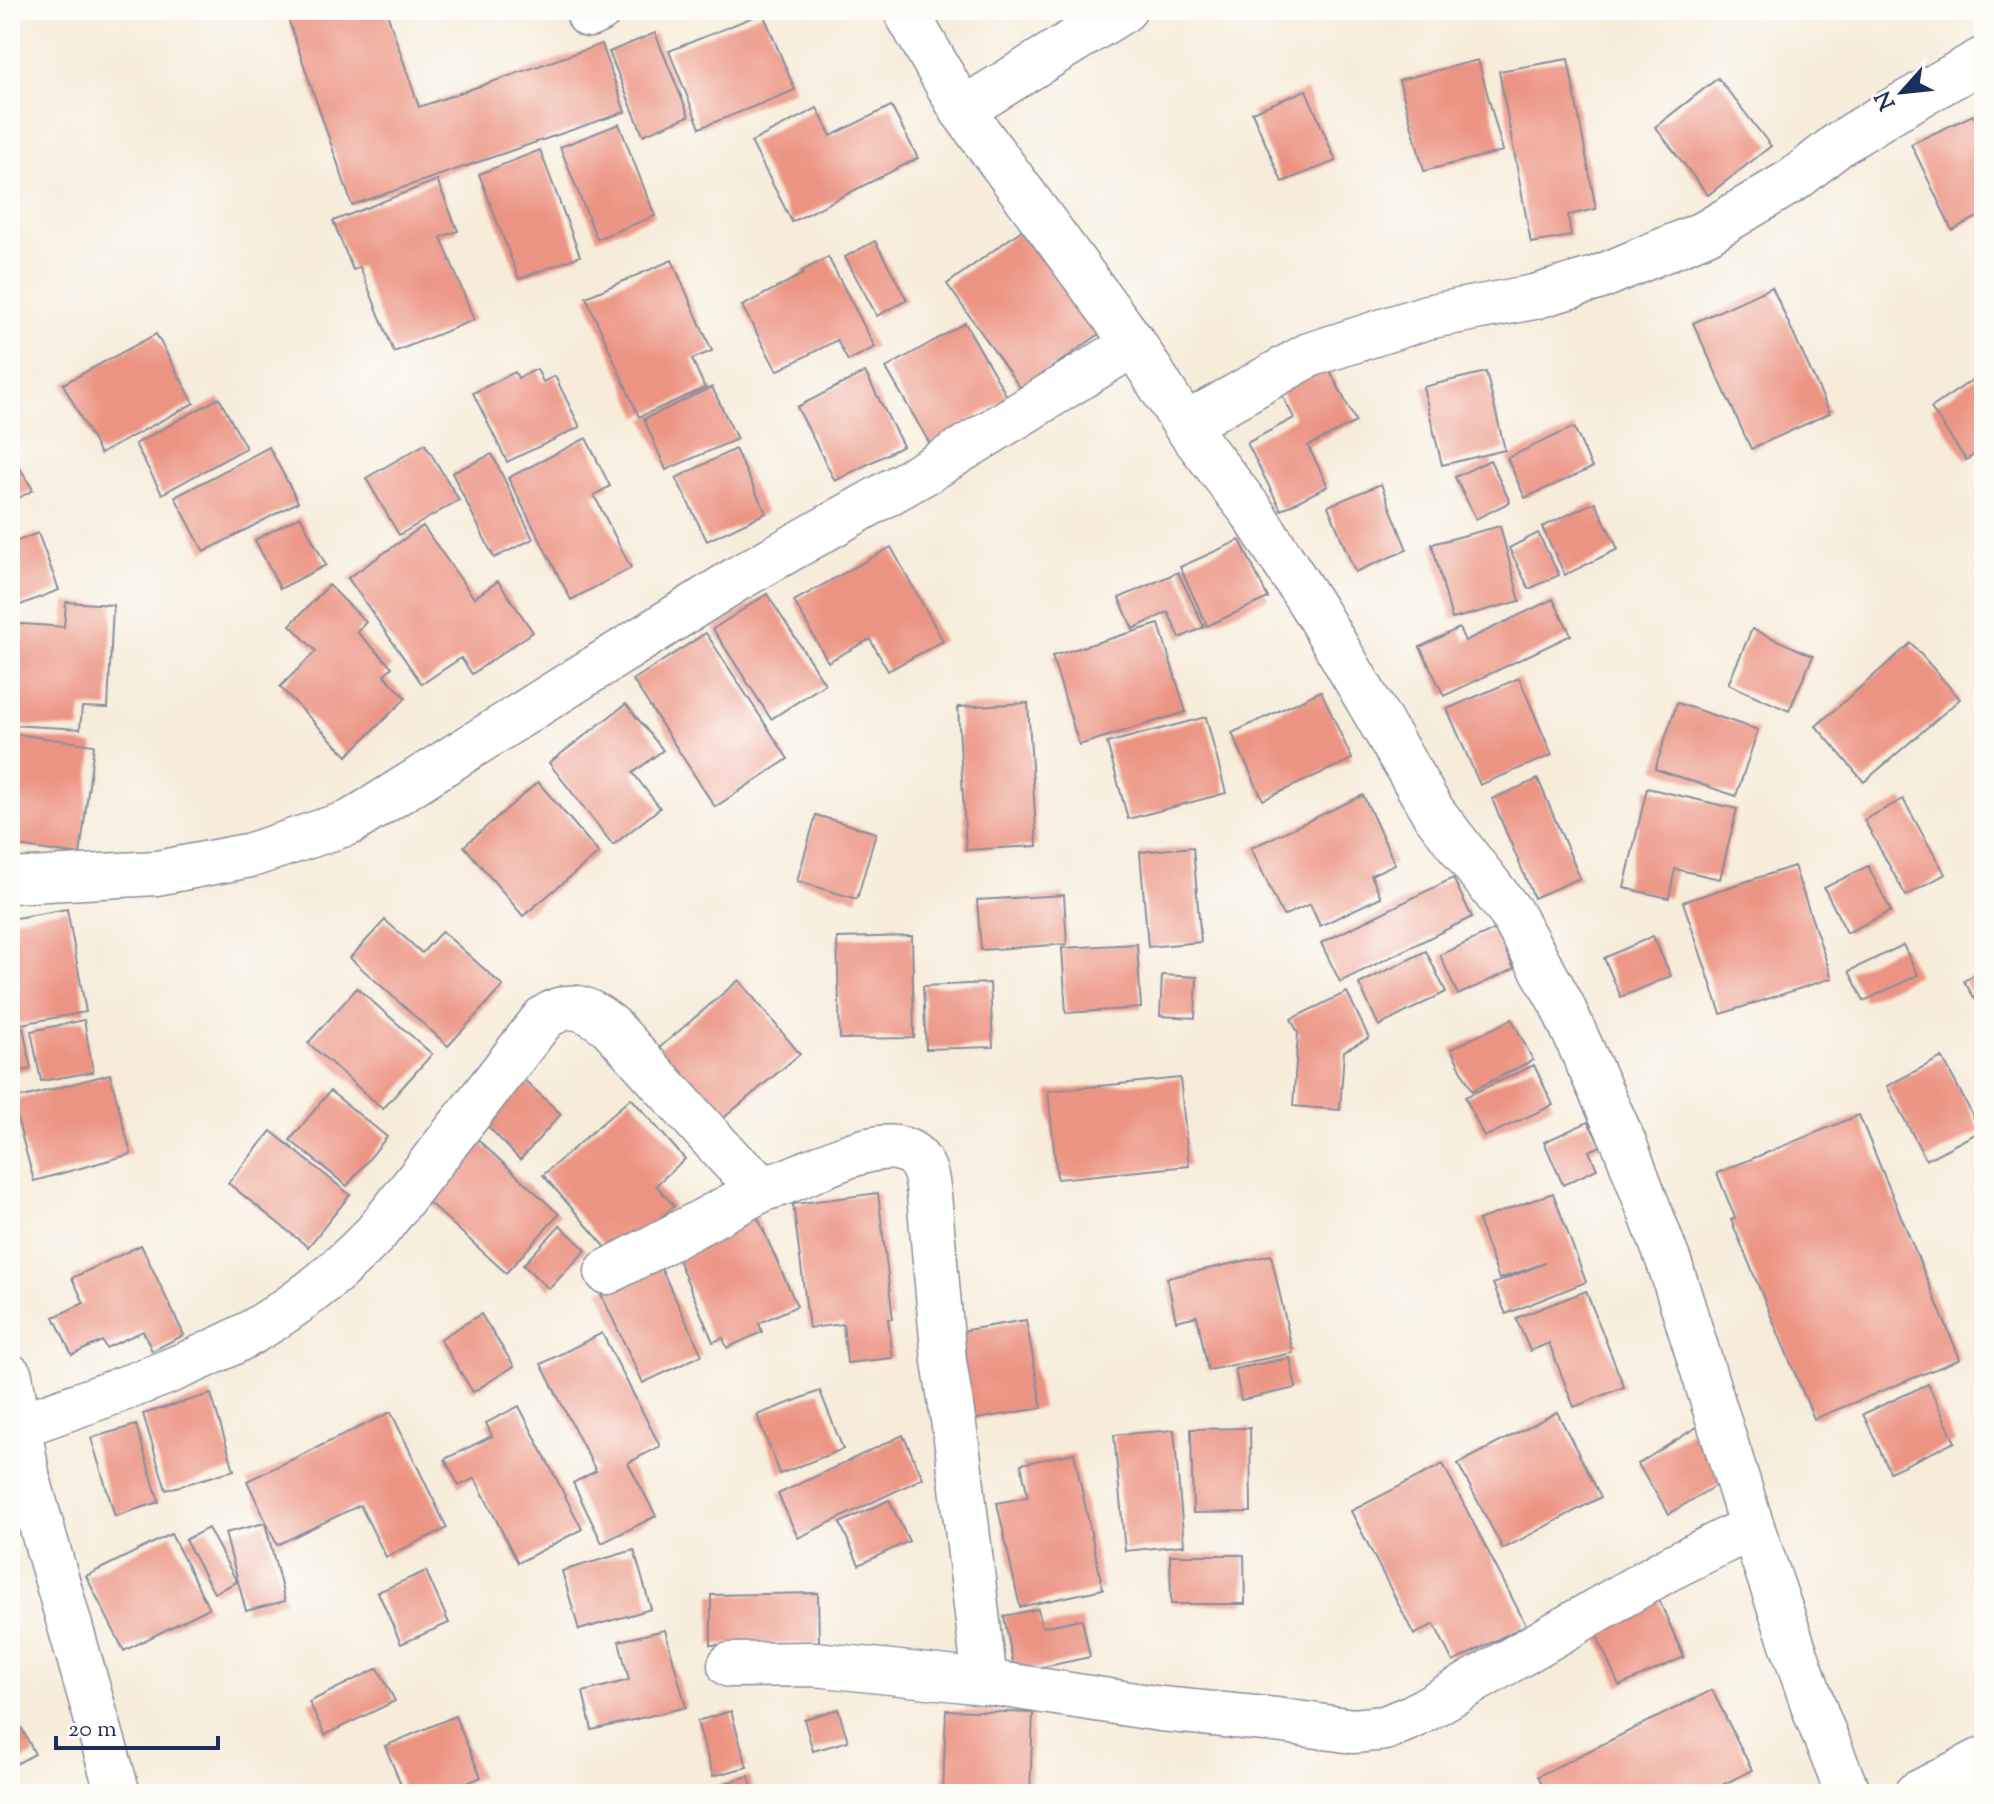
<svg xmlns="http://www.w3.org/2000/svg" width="1994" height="1804" font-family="'Sorts Mill Goudy',serif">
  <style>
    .building { fill: #ec9484 }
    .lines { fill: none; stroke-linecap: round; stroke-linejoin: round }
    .minor-casing { stroke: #898e9c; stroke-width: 47 }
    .minor { stroke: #fff; stroke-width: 44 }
  </style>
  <rect width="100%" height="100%" fill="#fdfcf7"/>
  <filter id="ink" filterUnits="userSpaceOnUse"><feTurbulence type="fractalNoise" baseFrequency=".0125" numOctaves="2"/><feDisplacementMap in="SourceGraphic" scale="16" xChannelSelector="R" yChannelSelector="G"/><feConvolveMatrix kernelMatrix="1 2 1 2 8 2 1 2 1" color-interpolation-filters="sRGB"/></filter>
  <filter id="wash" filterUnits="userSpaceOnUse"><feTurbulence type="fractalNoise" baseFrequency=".006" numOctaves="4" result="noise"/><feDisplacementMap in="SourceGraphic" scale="32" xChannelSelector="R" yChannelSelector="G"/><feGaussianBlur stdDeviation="1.8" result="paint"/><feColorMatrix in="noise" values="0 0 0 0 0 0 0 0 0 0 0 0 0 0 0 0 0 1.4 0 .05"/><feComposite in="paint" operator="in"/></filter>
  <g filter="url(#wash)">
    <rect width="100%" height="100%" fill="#f7ecda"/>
    <g id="blocks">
      <g class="building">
        <polygon points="285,10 386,10 419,107 602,44 625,112 352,205"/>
        <polygon points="1054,10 1081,10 1062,22"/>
        <polygon points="763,13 795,90 700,128 669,51"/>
        <polygon points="655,33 689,116 643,135 609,52"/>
        <polygon points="1568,59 1596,209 1568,215 1571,236 1531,243 1499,71"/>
        <polygon points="1478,60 1503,151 1424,171 1399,80"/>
        <polygon points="1718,78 1771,146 1708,195 1655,127"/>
        <polygon points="1306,90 1336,161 1282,182 1252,112"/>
        <polygon points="891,106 918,158 792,222 751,142 817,108 831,136"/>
        <polygon points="1973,115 1984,138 1984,214 1952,230 1911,144"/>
        <polygon points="619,124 655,216 597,239 560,147"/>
        <polygon points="540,150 580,256 519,279 479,174"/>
        <polygon points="437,180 458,231 441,237 474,320 394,352 360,267 353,270 333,221"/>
        <polygon points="1033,222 1108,328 1021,389 947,284"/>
        <polygon points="875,241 907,300 877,316 845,257"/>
        <polygon points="828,257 875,347 848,361 837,340 777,371 742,306 803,274 802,271"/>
        <polygon points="672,260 712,351 692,359 705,388 639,417 586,297"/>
        <polygon points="1772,287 1830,413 1751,449 1693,323"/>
        <polygon points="965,323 1008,398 930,444 886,368"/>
        <polygon points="156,334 194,403 100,454 63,384"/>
        <polygon points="1323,357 1356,422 1308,446 1328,486 1281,510 1247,443 1294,418 1275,381"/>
        <polygon points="537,369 543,382 555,376 580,427 507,462 473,393 515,372 518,378"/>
        <polygon points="865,372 903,446 835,481 797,407"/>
        <polygon points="1486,372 1505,450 1442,465 1423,387"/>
        <polygon points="1984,372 1984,448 1966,460 1931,408"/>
        <polygon points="712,387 737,439 666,470 644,419"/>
        <polygon points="219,398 246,448 162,494 135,444"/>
        <polygon points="1574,427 1592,468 1525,498 1507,458"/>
        <polygon points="586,438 610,486 594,495 631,568 571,600 508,478"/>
        <polygon points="425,444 459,500 399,535 366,478"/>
        <polygon points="269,447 298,502 204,552 175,497"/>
        <polygon points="735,449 766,513 707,541 676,478"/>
        <polygon points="10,451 33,490 10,503"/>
        <polygon points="492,454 533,539 494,558 452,473"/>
        <polygon points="1490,460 1510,502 1476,519 1455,477"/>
        <polygon points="1381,484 1407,550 1355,572 1328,506"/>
        <polygon points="1595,502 1618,549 1565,575 1542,527"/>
        <polygon points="300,516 326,565 280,589 255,540"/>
        <polygon points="423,526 474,598 498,581 533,632 472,674 461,658 422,684 348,578"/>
        <polygon points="1500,526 1520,601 1452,619 1432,544"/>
        <polygon points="38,533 59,590 10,609 10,544"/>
        <polygon points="1538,533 1559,575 1529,589 1509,548"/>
        <polygon points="1240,540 1268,598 1207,626 1180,567"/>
        <polygon points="891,547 943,641 888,671 870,639 828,662 794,601"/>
        <polygon points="1178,572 1204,627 1180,638 1168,612 1133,629 1119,598"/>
        <polygon points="329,585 366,622 357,632 392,667 384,675 406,698 347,756 280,687 316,651 290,625"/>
        <polygon points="767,594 825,684 771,719 713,629"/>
        <polygon points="1553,599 1571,635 1444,696 1420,647 1459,628 1465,641"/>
        <polygon points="66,602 113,605 108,708 82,707 80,729 10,725 10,623 64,627"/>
        <polygon points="1159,624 1186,712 1079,745 1052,656"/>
        <polygon points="1752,629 1813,656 1789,711 1728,684"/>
        <polygon points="706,633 788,759 715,807 633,680"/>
        <polygon points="1911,643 1960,699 1864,782 1816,726"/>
        <polygon points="1519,678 1552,755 1480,785 1447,709"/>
        <polygon points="1321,691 1352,759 1263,800 1232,733"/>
        <polygon points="1028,703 1037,846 966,850 958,707"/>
        <polygon points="1677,703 1758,730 1736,796 1655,769"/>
        <polygon points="626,704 663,750 633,773 660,808 613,845 549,763"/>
        <polygon points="1206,717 1226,793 1128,819 1107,743"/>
        <polygon points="10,733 94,745 80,855 10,845"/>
        <polygon points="1538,779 1580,878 1534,898 1492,799"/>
        <polygon points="538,782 599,853 523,916 464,846"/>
        <polygon points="1647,788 1737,809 1720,879 1675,869 1669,898 1624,888"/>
        <polygon points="1363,795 1395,864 1371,875 1381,897 1320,926 1310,904 1283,916 1251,848"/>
        <polygon points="1903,799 1945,874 1906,896 1864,820"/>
        <polygon points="816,815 876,833 857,899 797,881"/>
        <polygon points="1193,847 1201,942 1148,947 1140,852"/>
        <polygon points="1794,866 1832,978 1721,1014 1683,902"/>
        <polygon points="1868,866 1891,911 1847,933 1824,888"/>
        <polygon points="1453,878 1472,917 1340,982 1321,943"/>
        <polygon points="1064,895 1067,944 981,950 977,900"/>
        <polygon points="67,909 86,1012 10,1026 10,919"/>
        <polygon points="385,920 422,953 442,931 503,986 448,1046 350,958"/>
        <polygon points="1496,929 1514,969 1458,995 1440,955"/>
        <polygon points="912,936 914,1038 840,1039 837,938"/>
        <polygon points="1653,936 1671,976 1621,997 1604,958"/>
        <polygon points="1137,944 1141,1008 1066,1013 1062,948"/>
        <polygon points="1903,945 1918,975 1864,1001 1849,971"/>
        <polygon points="1426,951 1446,992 1379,1026 1359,984"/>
        <polygon points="1984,969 1984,1014 1964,981"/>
        <polygon points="1162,975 1197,977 1195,1018 1160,1016"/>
        <polygon points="739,980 800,1054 720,1121 659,1048"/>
        <polygon points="990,983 993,1047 926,1049 923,986"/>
        <polygon points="357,988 432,1054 383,1109 308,1043"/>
        <polygon points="1347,992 1369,1038 1344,1051 1340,1110 1293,1106 1298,1033 1291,1019"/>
        <polygon points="1512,1019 1533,1060 1472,1091 1451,1049"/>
        <polygon points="84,1020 93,1072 41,1081 31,1031"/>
        <polygon points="23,1027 31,1069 10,1073 10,1029"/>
        <polygon points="1942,1057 1981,1131 1926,1160 1887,1086"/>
        <polygon points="1534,1065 1553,1105 1484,1137 1465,1097"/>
        <polygon points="517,1073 561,1114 520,1160 482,1120"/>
        <polygon points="110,1074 131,1154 34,1181 12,1100"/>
        <polygon points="1180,1078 1189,1166 1057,1179 1048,1091"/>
        <polygon points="330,1091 387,1137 347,1186 290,1140"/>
        <polygon points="631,1098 685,1159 656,1185 674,1206 615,1258 543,1175"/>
        <polygon points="1859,1115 1960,1359 1814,1419 1731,1220 1735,1218 1717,1173"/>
        <polygon points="1588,1122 1601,1146 1589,1151 1597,1169 1563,1185 1544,1142"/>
        <polygon points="467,1130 559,1214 506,1273 414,1189"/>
        <polygon points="271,1131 350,1195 308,1247 228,1183"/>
        <polygon points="878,1193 893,1319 888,1319 893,1358 847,1363 843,1324 809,1328 793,1204"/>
        <polygon points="1553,1193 1586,1282 1506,1314 1493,1284 1545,1263 1499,1279 1478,1220"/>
        <polygon points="753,1207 797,1306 759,1323 762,1332 727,1348 723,1338 713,1342 671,1243"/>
        <polygon points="560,1225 586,1250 549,1289 523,1265"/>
        <polygon points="141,1245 184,1335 152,1351 143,1331 106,1348 102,1341 72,1355 54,1317 84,1303 72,1278"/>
        <polygon points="1271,1255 1293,1353 1208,1370 1197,1316 1176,1321 1167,1278"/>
        <polygon points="658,1262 702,1355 643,1383 599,1290"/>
        <polygon points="1586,1291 1624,1387 1574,1407 1549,1343 1530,1351 1516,1318"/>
        <polygon points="481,1314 514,1366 473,1392 440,1339"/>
        <polygon points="1026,1320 1042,1408 964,1421 949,1333"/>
        <polygon points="602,1333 660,1446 628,1463 656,1516 602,1543 573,1483 596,1471 541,1364"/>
        <polygon points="1290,1358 1296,1388 1241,1400 1235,1369"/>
        <polygon points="1928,1384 1955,1442 1890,1472 1863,1414"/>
        <polygon points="820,1391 843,1449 780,1474 757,1415"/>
        <polygon points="211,1394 234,1470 166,1490 143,1414"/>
        <polygon points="519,1406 582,1529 518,1563 475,1478 459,1486 445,1459 492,1436 486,1423"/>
        <polygon points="391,1412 447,1528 386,1557 360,1505 277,1545 247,1481"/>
        <polygon points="1557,1412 1601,1497 1503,1549 1458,1464"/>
        <polygon points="136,1425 159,1502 115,1516 91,1438"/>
        <polygon points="1697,1427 1728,1478 1669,1514 1638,1464"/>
        <polygon points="1250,1428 1251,1512 1193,1513 1191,1429"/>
        <polygon points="1174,1430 1184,1545 1125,1551 1114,1435"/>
        <polygon points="903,1435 923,1478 798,1538 778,1494"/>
        <polygon points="1074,1453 1103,1589 1020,1607 997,1503 1028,1497 1021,1464"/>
        <polygon points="1443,1464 1526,1625 1453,1662 1434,1624 1414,1635 1351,1511"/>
        <polygon points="889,1500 909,1541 859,1565 840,1523"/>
        <polygon points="265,1523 285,1601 246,1611 225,1533"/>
        <polygon points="208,1528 237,1582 214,1593 185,1540"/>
        <polygon points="171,1534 209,1608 124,1651 86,1576"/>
        <polygon points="634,1550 651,1609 579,1630 562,1571"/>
        <polygon points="1170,1555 1244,1555 1245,1604 1171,1604"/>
        <polygon points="426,1571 449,1623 401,1644 378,1592"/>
        <polygon points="818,1593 819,1643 711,1645 711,1595"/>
        <polygon points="1659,1600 1684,1657 1619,1686 1594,1629"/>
        <polygon points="1038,1609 1042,1627 1082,1619 1090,1657 1015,1673 1004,1616"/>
        <polygon points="665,1630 686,1707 592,1730 583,1692 629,1680 619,1641"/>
        <polygon points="378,1668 395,1701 325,1735 309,1702"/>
        <polygon points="1712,1690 1752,1770 1705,1794 1547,1794 1538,1776"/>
        <polygon points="10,1706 35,1754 10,1767"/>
        <polygon points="838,1709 848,1741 813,1751 804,1719"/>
        <polygon points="946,1710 1033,1713 1030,1794 943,1794"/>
        <polygon points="731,1711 747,1767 713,1776 697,1721"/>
        <polygon points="455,1716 481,1777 458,1787 462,1794 405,1794 385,1746"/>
        <polygon points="749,1776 754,1794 691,1794 691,1793"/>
      </g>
    </g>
  </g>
  <g filter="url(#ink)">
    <use href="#blocks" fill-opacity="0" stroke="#898e9c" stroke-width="2"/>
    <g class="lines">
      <g class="minor-casing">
        <g id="minor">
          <polyline points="905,10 962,110 1134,344 1185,425 1252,512 1318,615 1433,812 1511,913 1561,1003 1624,1143 1670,1265 1752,1527 1817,1716 1848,1794"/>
          <polyline points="589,15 600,10"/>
          <polyline points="962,110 1124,10"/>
          <polyline points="1185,425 1309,355 1427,317 1534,297 1598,278 1707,232 1795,179 1839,144 1890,112 1984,59"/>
          <polyline points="10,881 157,873 251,855 351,822 737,579 929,470 1134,344"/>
          <polyline points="607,1272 765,1188"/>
          <polyline points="10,1376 28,1479 118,1794"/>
          <path d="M19 1426C95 1398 181 1372 252 1332 298 1305 339 1272 376 1233L544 1018C571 999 586 1008 610 1026L733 1162 765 1188C803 1182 901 1113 924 1170 927 1177 928 1187 929 1195L944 1361 958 1452 985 1682"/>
          <polyline points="730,1665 815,1664 985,1682 1161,1709 1276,1720 1353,1731 1385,1728 1414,1716 1668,1569 1752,1527"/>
          <polyline points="1916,1794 1984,1759"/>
        </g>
      </g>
      <use href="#minor" class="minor"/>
    </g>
  </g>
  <rect width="1994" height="1804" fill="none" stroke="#fdfcf7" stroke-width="40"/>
  <g transform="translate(1902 92) rotate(243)" stroke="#fdfcf7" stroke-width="6" paint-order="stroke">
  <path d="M0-6L14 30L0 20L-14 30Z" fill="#1b2f5e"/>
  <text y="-12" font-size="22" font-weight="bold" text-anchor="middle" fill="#1b2f5e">N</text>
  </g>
  <path d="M56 1736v12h162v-12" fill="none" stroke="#1b2f5e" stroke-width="4"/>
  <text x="68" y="1736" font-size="24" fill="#1b2f5e" stroke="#fdfcf7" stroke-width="6" paint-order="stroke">20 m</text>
</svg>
